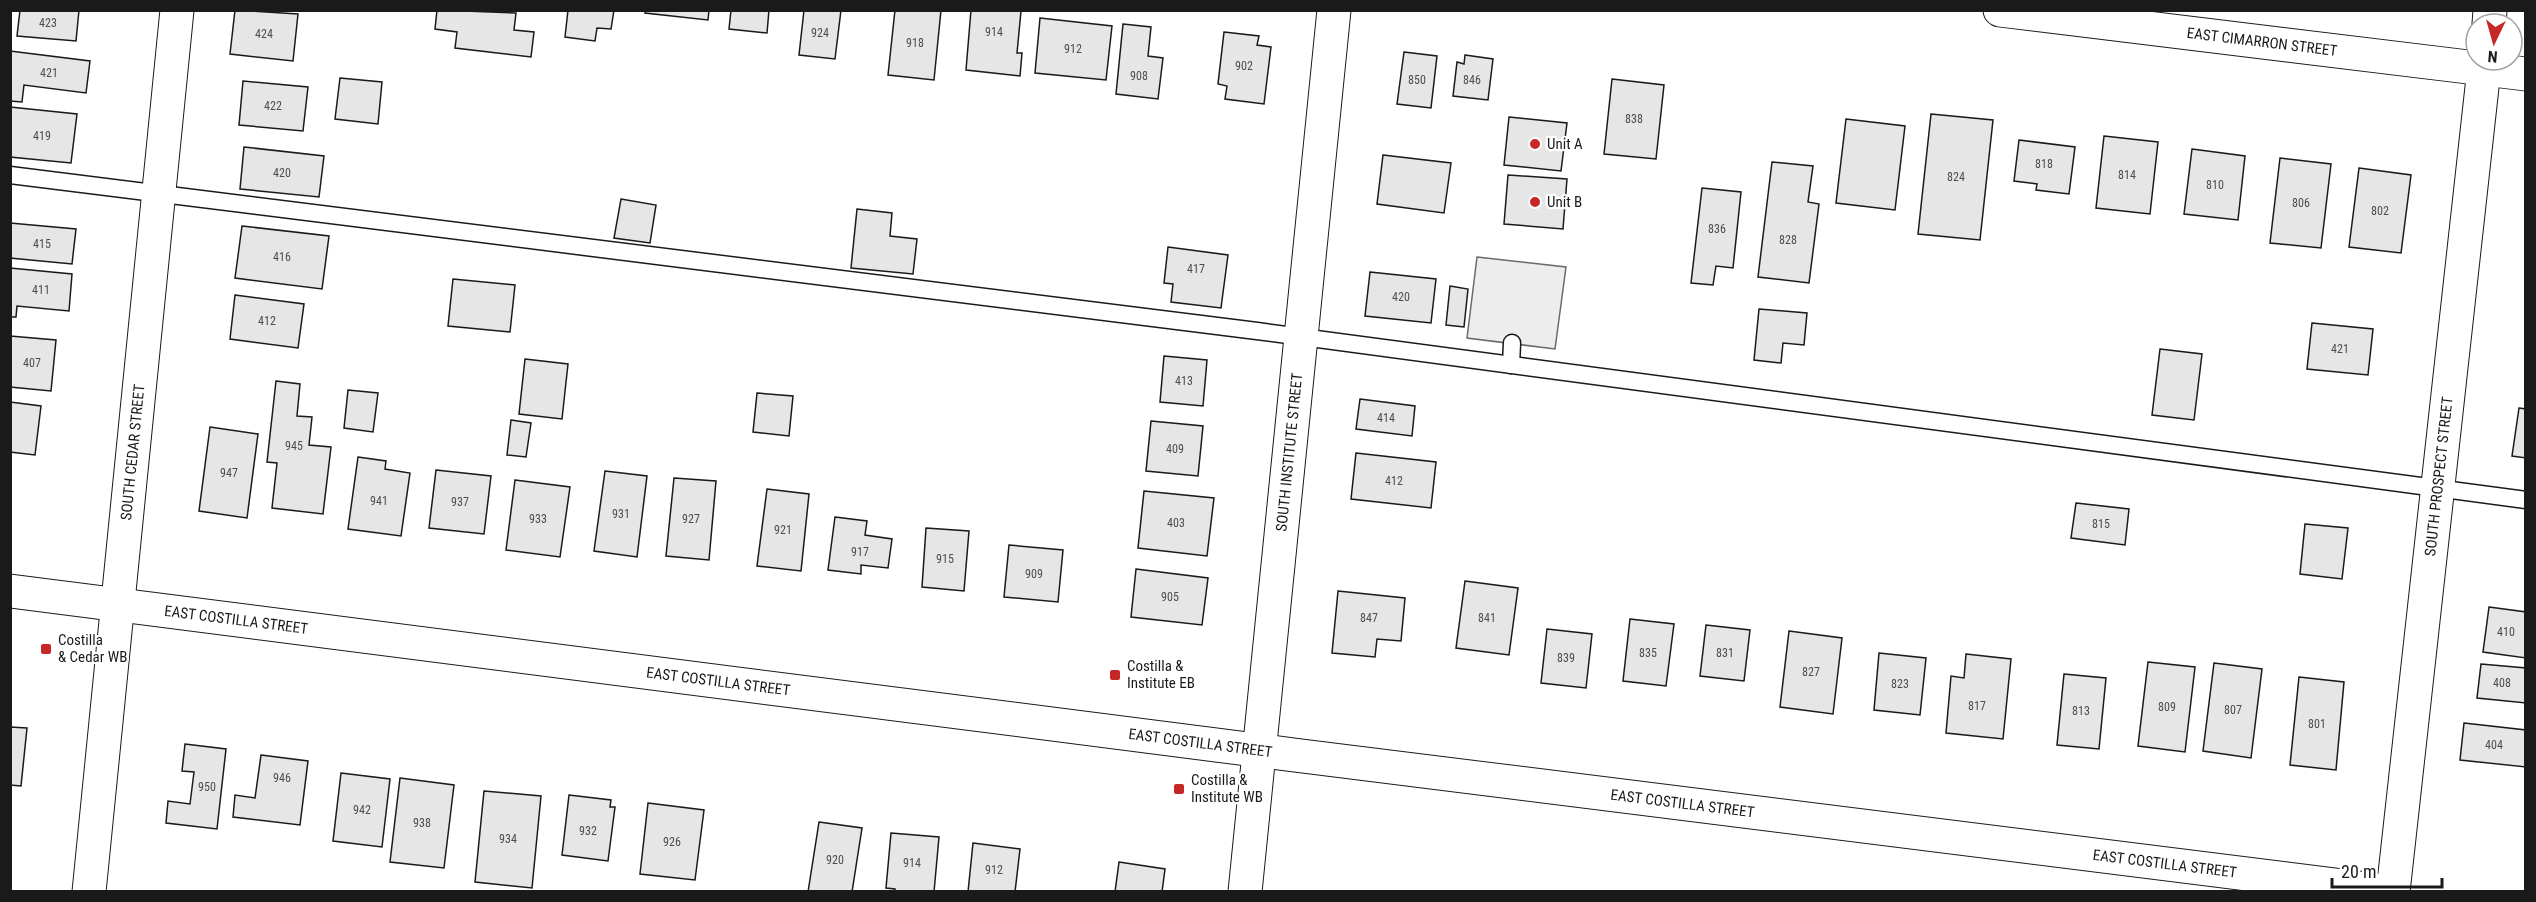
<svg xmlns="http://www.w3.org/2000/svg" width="2536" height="902" font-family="'Roboto Condensed',sans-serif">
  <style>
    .parking { fill: #ededed; stroke: #6a6a6a; stroke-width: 1.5 }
    .building { fill: #e6e6e6; stroke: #1a1a1a; stroke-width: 1.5 }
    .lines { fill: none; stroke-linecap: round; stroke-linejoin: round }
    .service-casing { stroke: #1a1a1a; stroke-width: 19 }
    .minor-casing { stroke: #1a1a1a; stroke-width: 35 }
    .tertiary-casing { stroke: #1a1a1a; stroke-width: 35 }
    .service { stroke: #fff; stroke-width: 16 }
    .minor { stroke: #fff; stroke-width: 33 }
    .tertiary { stroke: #fff; stroke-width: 33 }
    .poi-dot { fill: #c62828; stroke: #fff; stroke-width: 2 }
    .labels { text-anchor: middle; stroke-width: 4.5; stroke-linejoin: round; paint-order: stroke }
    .number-label { font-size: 12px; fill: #4d4d4d }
    .street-label { font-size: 15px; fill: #1a1a1a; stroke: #fff }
    .poi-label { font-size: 15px; fill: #1a1a1a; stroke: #fff; text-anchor: start }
  </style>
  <rect width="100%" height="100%" fill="#fff"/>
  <polygon class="parking" points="1477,257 1566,267 1555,349 1467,338"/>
  <g class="building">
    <polygon points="20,10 79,10 76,41 17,36"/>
    <polygon points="235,10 298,14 293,61 230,54"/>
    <polygon points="437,10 516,13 514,30 534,32 531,57 455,48 457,32 435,29"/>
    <polygon points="568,10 614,10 611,29 597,28 595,41 565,37"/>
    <polygon points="646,10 709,10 708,20 645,13"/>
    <polygon points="731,10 769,10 767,33 729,29"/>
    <polygon points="804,10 841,10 835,59 799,55"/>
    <polygon points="895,10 941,10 934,80 888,75"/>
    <polygon points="971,10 1021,11 1017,53 1022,53 1020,76 966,70"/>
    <polygon points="1040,18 1112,26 1106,80 1035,73"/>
    <polygon points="1123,24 1151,27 1148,56 1163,58 1158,99 1116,94"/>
    <polygon points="1224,32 1259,36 1257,45 1271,47 1264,104 1225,99 1227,86 1218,84"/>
    <polygon points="10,51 90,61 86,93 24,85 22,102 10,101"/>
    <polygon points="1404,52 1437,56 1431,108 1397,104"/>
    <polygon points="1465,55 1493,59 1488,100 1453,96 1457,62 1464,64"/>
    <polygon points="340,78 382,82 378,124 335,119"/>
    <polygon points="1612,79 1664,85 1656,159 1604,154"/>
    <polygon points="243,81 308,87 303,131 239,125"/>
    <polygon points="10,107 77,114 71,163 10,157"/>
    <polygon points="1931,114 1993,120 1980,240 1918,234"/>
    <polygon points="1509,117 1567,123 1561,171 1504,165"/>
    <polygon points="1846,119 1905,126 1895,210 1836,203"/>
    <polygon points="2104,136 2158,142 2150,214 2096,208"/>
    <polygon points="2019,140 2075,147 2069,194 2036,190 2037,184 2014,181"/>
    <polygon points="244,147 324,156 319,197 240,189"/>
    <polygon points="2192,149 2245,156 2238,220 2184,214"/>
    <polygon points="1383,155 1451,163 1444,213 1377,204"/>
    <polygon points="2280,158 2331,164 2321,248 2270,243"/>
    <polygon points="1772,162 1813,166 1808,202 1819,204 1809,283 1758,277"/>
    <polygon points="2359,168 2411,175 2401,253 2349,247"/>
    <polygon points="1508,175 1567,179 1563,229 1504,224"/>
    <polygon points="1702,188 1741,192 1733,268 1716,266 1713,285 1691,283"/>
    <polygon points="621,199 656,205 650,243 614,238"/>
    <polygon points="857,209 892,213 890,236 917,239 913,274 851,268"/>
    <polygon points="10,223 76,229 72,264 10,258"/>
    <polygon points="242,226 329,236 322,289 235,278"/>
    <polygon points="1168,247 1228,255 1221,308 1171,302 1173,284 1164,283"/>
    <polygon points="10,268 72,274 69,311 17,306 16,317 10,317"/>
    <polygon points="1370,272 1436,279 1431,323 1365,316"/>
    <polygon points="453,279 515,285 510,332 448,326"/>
    <polygon points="1450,286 1468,289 1464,327 1446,325"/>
    <polygon points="235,295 304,304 298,348 230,339"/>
    <polygon points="1759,309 1807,313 1804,345 1783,343 1781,363 1754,360"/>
    <polygon points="2312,323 2373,329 2368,375 2307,369"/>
    <polygon points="10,336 56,340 51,391 10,387"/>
    <polygon points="2160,349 2202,354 2194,420 2152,415"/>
    <polygon points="1164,356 1207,360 1203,406 1160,402"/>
    <polygon points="525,359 568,364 562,419 519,414"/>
    <polygon points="276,381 300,384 297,416 312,417 309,445 331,447 323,514 272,508 277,463 267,462"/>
    <polygon points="348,390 378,393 373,432 344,428"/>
    <polygon points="757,393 793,396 789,436 753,432"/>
    <polygon points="1360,399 1415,406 1412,436 1356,429"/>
    <polygon points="10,402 41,406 35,455 10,452"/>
    <polygon points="2519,408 2526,409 2526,458 2512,456"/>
    <polygon points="511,420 531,423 526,457 507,455"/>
    <polygon points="1151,421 1203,426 1198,476 1146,471"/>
    <polygon points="210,427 258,434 247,518 199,511"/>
    <polygon points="1356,453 1436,462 1431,508 1351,499"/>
    <polygon points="358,457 386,461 385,469 410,473 401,536 348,529"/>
    <polygon points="436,470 491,476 484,534 429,528"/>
    <polygon points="605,471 647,476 637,557 594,551"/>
    <polygon points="674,478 716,481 709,560 666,556"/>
    <polygon points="515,480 570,487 560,557 506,550"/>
    <polygon points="767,489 809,494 801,571 757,566"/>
    <polygon points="1144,491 1214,498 1207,556 1138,548"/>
    <polygon points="2076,503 2129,509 2125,545 2071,538"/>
    <polygon points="835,517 867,521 865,535 892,539 888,568 861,565 861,574 828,570"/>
    <polygon points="2305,524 2348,528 2342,579 2300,574"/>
    <polygon points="926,528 969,531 964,591 922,587"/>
    <polygon points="1009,545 1063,550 1058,602 1004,597"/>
    <polygon points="1136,569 1208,578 1202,625 1131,617"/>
    <polygon points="1465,581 1518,588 1509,655 1456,648"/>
    <polygon points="1338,591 1405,598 1401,641 1377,639 1375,657 1332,653"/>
    <polygon points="2489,607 2526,612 2526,658 2483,652"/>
    <polygon points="1630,619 1674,624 1666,686 1623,681"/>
    <polygon points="1706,625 1750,630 1744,681 1700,676"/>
    <polygon points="1547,629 1592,634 1586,688 1541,683"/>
    <polygon points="1789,631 1842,638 1833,714 1780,707"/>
    <polygon points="1879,653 1926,658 1920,715 1874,710"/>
    <polygon points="1966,654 2011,659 2003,739 1946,733 1951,676 1964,678"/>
    <polygon points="2148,662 2195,667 2185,752 2138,746"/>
    <polygon points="2214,663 2262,669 2251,758 2203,751"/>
    <polygon points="2481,664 2526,668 2526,703 2477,698"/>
    <polygon points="2064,674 2106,678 2099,749 2057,745"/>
    <polygon points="2299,677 2344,682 2336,770 2290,765"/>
    <polygon points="2464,723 2526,730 2526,767 2460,760"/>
    <polygon points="10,727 27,728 21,786 10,785"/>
    <polygon points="185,744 226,749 217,829 166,823 168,801 190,804 194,772 182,771"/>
    <polygon points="261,755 308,761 300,825 233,817 235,795 255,798"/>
    <polygon points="341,773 390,779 382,847 333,841"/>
    <polygon points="400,778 454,785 444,868 390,862"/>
    <polygon points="484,791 541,796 532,888 475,882"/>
    <polygon points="569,795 611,800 610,807 615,807 608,861 562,855"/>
    <polygon points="648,803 704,810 695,880 640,874"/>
    <polygon points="819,822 862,828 852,892 808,892"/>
    <polygon points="891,833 939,837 934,892 895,892 895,889 886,888"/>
    <polygon points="973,843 1020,849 1015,892 968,892"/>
    <polygon points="1119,862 1165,869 1162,892 1115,892"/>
  </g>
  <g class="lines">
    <g class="service-casing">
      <g id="service">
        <polyline points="10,175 1257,331 2526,500"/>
        <polyline points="1511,365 1512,343"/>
      </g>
    </g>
    <g class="minor-casing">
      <g id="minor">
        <path id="s1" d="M2000 10 2526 74"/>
        <polyline points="2489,24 2490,10"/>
        <path id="s2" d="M89 892 177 10"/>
        <path id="s3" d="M2393 892 2485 60"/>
      </g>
    </g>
    <g class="tertiary-casing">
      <g id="tertiary">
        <path id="s4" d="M10 591 1302 756 2391 892"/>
        <path id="s5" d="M1245 892 1334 10"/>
      </g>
    </g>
    <use href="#service" class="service"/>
    <use href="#minor" class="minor"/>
    <use href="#tertiary" class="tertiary"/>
  </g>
  <g class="poi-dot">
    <circle cx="1535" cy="144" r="6"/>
    <circle cx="1535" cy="202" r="6"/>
    <rect x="40" y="643" width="12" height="12" rx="3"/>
    <rect x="1109" y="669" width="12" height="12" rx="3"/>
    <rect x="1173" y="783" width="12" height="12" rx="3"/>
  </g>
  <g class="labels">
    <g class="number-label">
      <text x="48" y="27">423</text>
      <text x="994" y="36">914</text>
      <text x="820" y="37">924</text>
      <text x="264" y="38">424</text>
      <text x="915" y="47">918</text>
      <text x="1073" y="53">912</text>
      <text x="1244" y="70">902</text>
      <text x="49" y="77">421</text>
      <text x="1139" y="80">908</text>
      <text x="1417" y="84">850</text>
      <text x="1472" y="84">846</text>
      <text x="273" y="110">422</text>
      <text x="1634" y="123">838</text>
      <text x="42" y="140">419</text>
      <text x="2044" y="168">818</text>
      <text x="282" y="177">420</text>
      <text x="2127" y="179">814</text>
      <text x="1956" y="181">824</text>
      <text x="2215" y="189">810</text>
      <text x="2301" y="207">806</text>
      <text x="2380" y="215">802</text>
      <text x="1717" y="233">836</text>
      <text x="1788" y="244">828</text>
      <text x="42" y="248">415</text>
      <text x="282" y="261">416</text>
      <text x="1196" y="273">417</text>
      <text x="41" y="294">411</text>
      <text x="1401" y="301">420</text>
      <text x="267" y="325">412</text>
      <text x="2340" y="353">421</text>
      <text x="32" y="367">407</text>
      <text x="1184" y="385">413</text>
      <text x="1386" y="422">414</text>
      <text x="294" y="450">945</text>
      <text x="1175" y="453">409</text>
      <text x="229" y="477">947</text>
      <text x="1394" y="485">412</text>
      <text x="379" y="505">941</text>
      <text x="460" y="506">937</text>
      <text x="621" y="518">931</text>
      <text x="538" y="523">933</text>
      <text x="691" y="523">927</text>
      <text x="1176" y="527">403</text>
      <text x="2101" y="528">815</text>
      <text x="783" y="534">921</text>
      <text x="860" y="556">917</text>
      <text x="945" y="563">915</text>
      <text x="1034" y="578">909</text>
      <text x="1170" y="601">905</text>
      <text x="1369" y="622">847</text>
      <text x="1487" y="622">841</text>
      <text x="2506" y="636">410</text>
      <text x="1648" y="657">835</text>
      <text x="1725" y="657">831</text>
      <text x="1566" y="662">839</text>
      <text x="1811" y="676">827</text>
      <text x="2502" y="687">408</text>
      <text x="1900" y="688">823</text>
      <text x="1977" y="710">817</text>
      <text x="2167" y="711">809</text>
      <text x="2233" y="714">807</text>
      <text x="2081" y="715">813</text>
      <text x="2317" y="728">801</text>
      <text x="2494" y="749">404</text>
      <text x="282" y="782">946</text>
      <text x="207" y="791">950</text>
      <text x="362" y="814">942</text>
      <text x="422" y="827">938</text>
      <text x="588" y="835">932</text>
      <text x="508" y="843">934</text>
      <text x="672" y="846">926</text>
      <text x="835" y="864">920</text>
      <text x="912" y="867">914</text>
      <text x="994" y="874">912</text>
    </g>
    <g class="street-label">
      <text dy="5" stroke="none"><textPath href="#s1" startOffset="264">EAST CIMARRON STREET</textPath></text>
      <text dy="5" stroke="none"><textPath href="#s2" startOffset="442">SOUTH CEDAR STREET</textPath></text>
      <text dy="5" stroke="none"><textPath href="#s5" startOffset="442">SOUTH INSTITUTE STREET</textPath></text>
      <text dy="5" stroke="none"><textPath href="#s3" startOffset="418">SOUTH PROSPECT STREET</textPath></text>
      <text dy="5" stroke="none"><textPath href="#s4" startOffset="228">EAST COSTILLA STREET</textPath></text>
      <text dy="5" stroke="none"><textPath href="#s4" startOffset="714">EAST COSTILLA STREET</textPath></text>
      <text dy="5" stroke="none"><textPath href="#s4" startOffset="1200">EAST COSTILLA STREET</textPath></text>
      <text dy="5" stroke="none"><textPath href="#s4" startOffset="1686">EAST COSTILLA STREET</textPath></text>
      <text dy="5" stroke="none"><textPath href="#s4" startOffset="2172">EAST COSTILLA STREET</textPath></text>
    </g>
    <g class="poi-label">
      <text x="1547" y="149">Unit A</text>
      <text x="1547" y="207">Unit B</text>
      <text x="58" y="645">Costilla<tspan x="58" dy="17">&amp; Cedar WB</tspan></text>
      <text x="1127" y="671">Costilla &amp;<tspan x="1127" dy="17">Institute EB</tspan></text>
      <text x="1191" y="785">Costilla &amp;<tspan x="1191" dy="17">Institute WB</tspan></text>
    </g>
  </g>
  <rect width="2536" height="902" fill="none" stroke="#1a1a1a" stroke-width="24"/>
  <g transform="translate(2494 42) rotate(185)"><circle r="28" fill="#ffffff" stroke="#a3a3a3" stroke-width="1.5"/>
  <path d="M0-4.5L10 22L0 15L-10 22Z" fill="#c62828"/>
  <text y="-9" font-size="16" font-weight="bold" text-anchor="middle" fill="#1a1a1a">N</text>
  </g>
  <path d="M2332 878v9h110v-9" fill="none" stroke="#1a1a1a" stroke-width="3"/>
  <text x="2341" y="878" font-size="18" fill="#1a1a1a" stroke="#ffffff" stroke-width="4.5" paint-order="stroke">20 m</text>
</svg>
